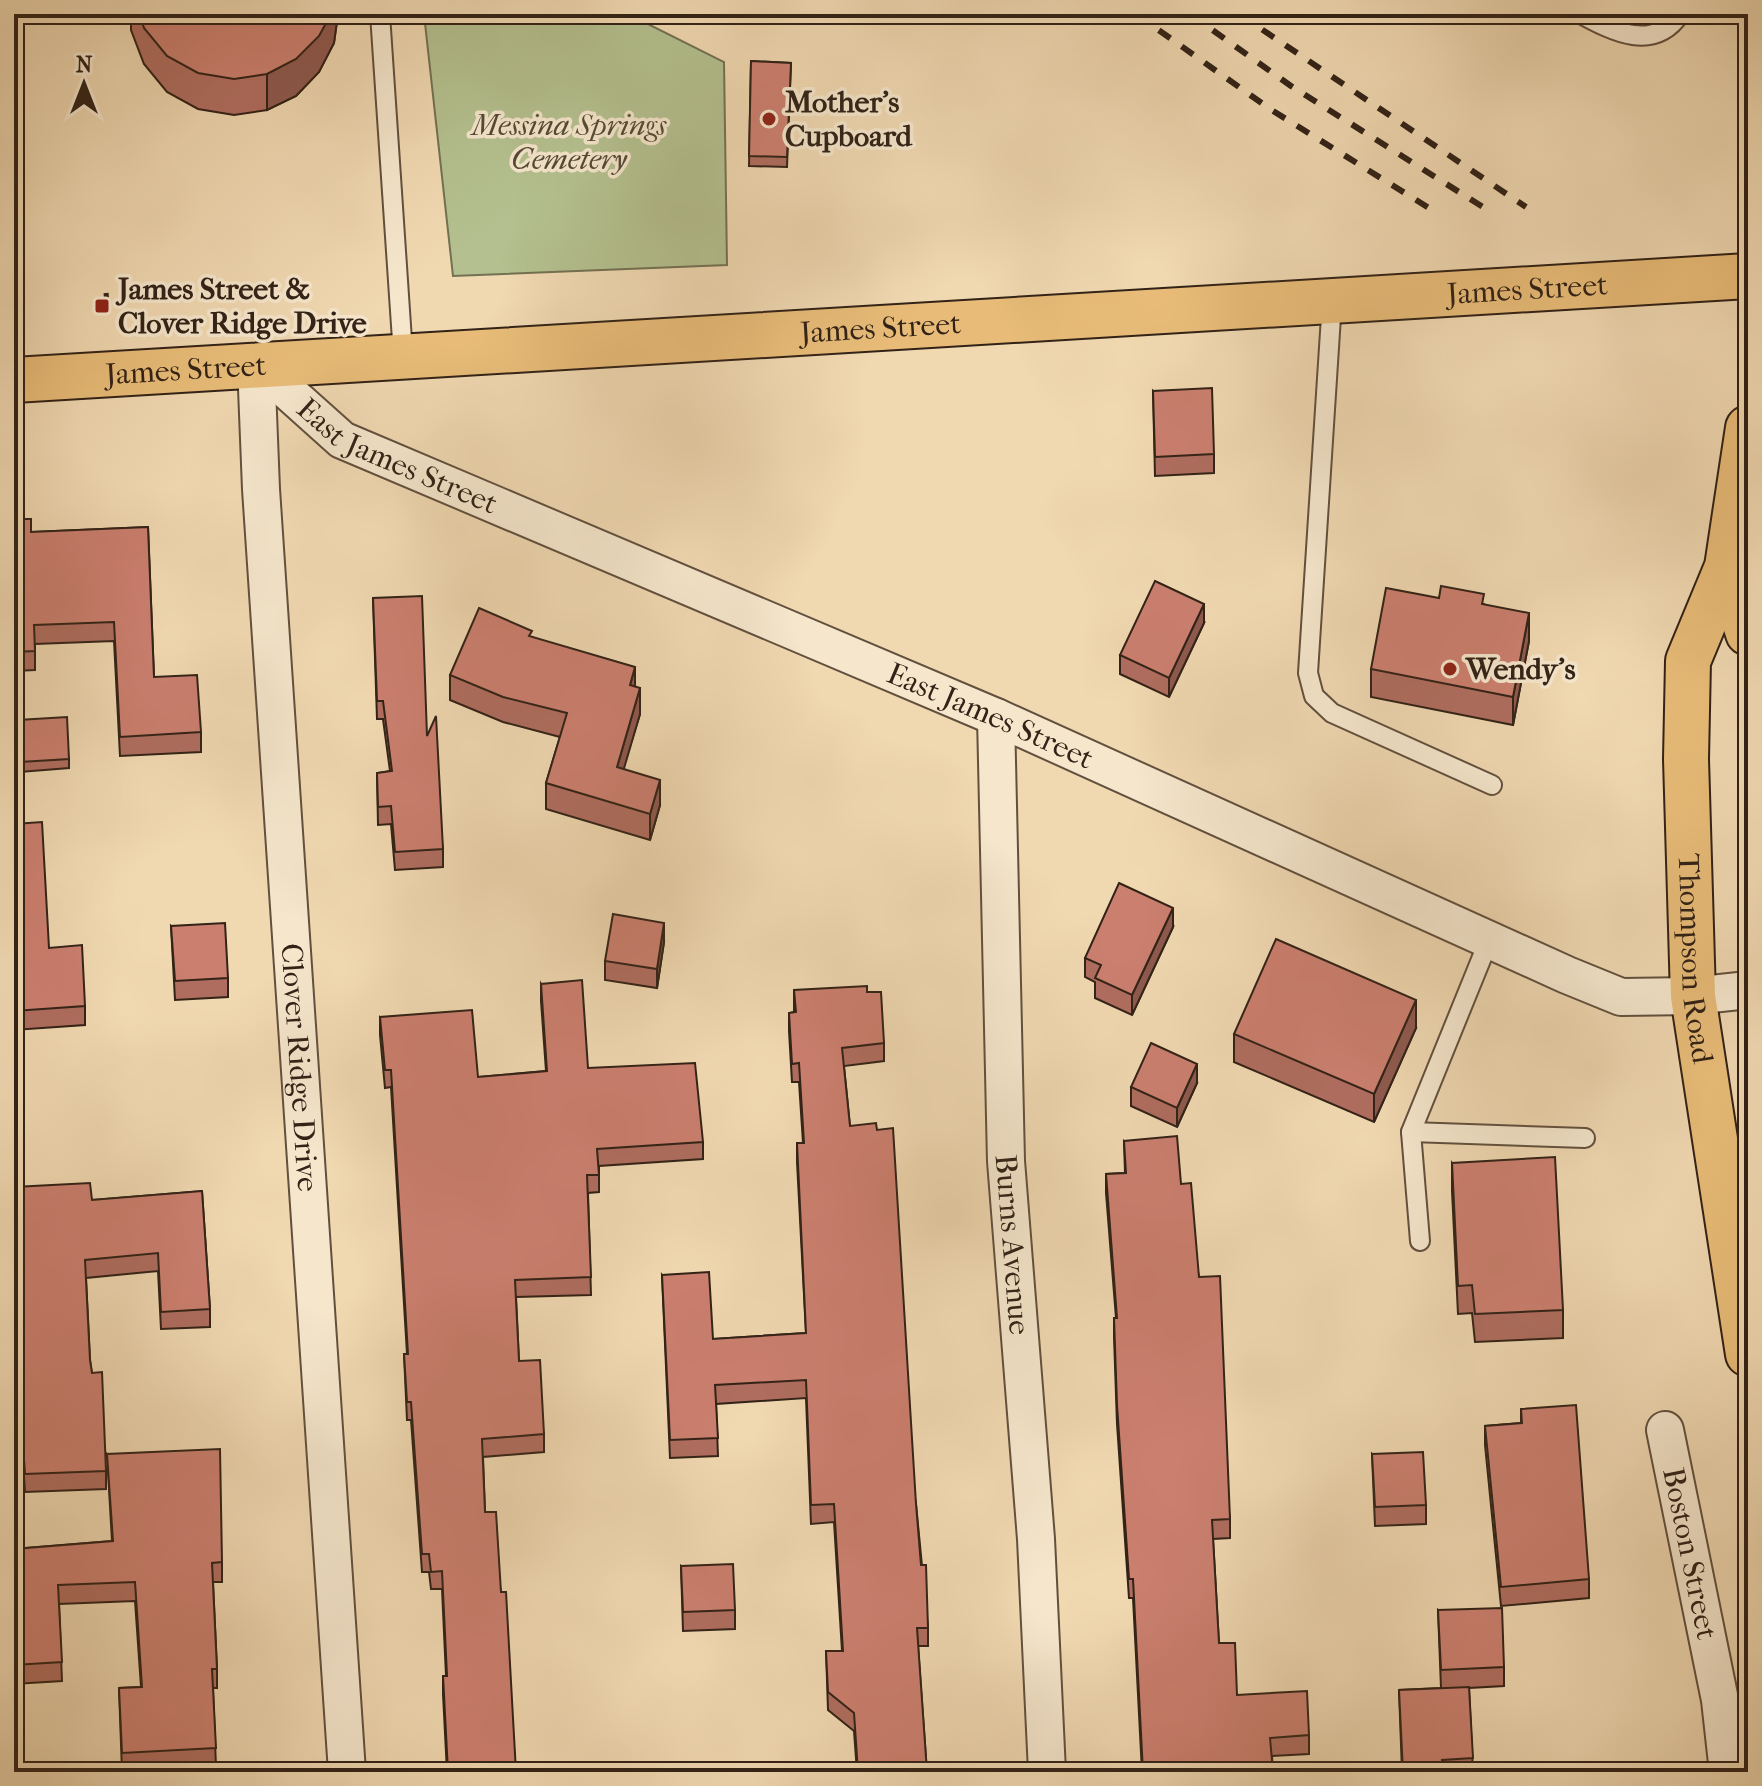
<svg xmlns="http://www.w3.org/2000/svg" width="1762" height="1786" font-family="'IM FELL French Canon',serif">
  <style>
    .green { fill: #b4c08f; stroke: #737153; stroke-width: 2 }
    .lines { fill: none; stroke-linecap: round; stroke-linejoin: round }
    .service-casing { stroke: #62503e; stroke-width: 22 }
    .minor-casing { stroke: #62503e; stroke-width: 40 }
    .primary-casing { stroke: #322217; stroke-width: 48 }
    .path { stroke: #322217; stroke-width: 5; stroke-dasharray: 6 4; stroke-linecap: butt }
    .service { stroke: #f5e6cc; stroke-width: 18 }
    .minor { stroke: #f5e6cc; stroke-width: 36 }
    .primary { stroke: #e8bc78; stroke-width: 44 }
    .rail { stroke: #322217; stroke-width: 6; stroke-dasharray: 14 14; stroke-linecap: butt }
    .wall { fill: #af6d5f; stroke: #322217; stroke-width: 2 }
    .shaded-wall { fill: #8e594e; stroke: #322217; stroke-width: 2 }
    .building { fill: #cb7f6f; stroke: #322217; stroke-width: 2 }
    .poi-dot { fill: #8f2418; stroke: #f5e6cc; stroke-width: 3 }
    .labels { text-anchor: middle; stroke-width: 7; stroke-linejoin: round; paint-order: stroke }
    .poi-label { font-size: 30px; font-weight: bold; fill: #322217; stroke: #f5e6cc; text-anchor: start }
    .park-label { font-size: 30px; font-style: italic; fill: #524a35; stroke: #f5e6cc }
    .street-label { font-size: 30px; fill: #322217; stroke: #f5e6cc }
  </style>
  <rect width="100%" height="100%" fill="#f0d8b1"/>
  <filter id="stains"><feTurbulence type="fractalNoise" baseFrequency=".0025" numOctaves="4"/><feColorMatrix values="0 0 0 0 .2 0 0 0 0 .09 0 0 0 0 .02 0 0 0 .5 -.17"/></filter>
  <radialGradient id="worn" r=".72"><stop offset=".6" stop-color="#630" stop-opacity="0"/><stop offset="1" stop-color="#630" stop-opacity=".3"/></radialGradient>
  <polygon class="green" points="424,14 628,14 724,62 727,265 453,276"/>
  <g class="lines">
    <g class="service-casing">
      <g id="service">
        <polyline points="380,14 403,355"/>
        <path d="M1581 14C1614 32 1654 52 1680 14"/>
        <polyline points="1332,301 1308,673 1314,696 1332,713 1492,785"/>
        <polyline points="1411,1132 1585,1138"/>
        <polyline points="1420,1241 1411,1132 1489,940"/>
      </g>
    </g>
    <g class="minor-casing">
      <g id="minor">
        <path id="s1" d="M256 363 342 440 996 717 1567 975 1621 997 1693 996 1748 990"/>
        <path id="s2" d="M256 363 261 489 347 1772"/>
        <path id="s3" d="M996 717 1006 1161 1036 1539 1047 1772"/>
        <path id="s4" d="M1665 1430 1720 1700 1728 1772"/>
      </g>
    </g>
    <g class="primary-casing">
      <g id="primary">
        <path id="s5" d="M14 380 1748 276"/>
        <path id="s6" d="M1748 428 1727 567 1688 661 1686 759 1693 996 1748 1354"/>
        <polyline points="1727,567 1748,633"/>
      </g>
    </g>
    <polyline class="path" points="106,293 108,313"/>
    <use href="#service" class="service"/>
    <use href="#minor" class="minor"/>
    <use href="#primary" class="primary"/>
    <g class="rail">
      <polyline points="1136,14 1270,109 1437,213"/>
      <polyline points="1190,14 1291,86 1486,209"/>
      <polyline points="1239,14 1526,207"/>
    </g>
  </g>
  <g class="wall">
    <polygon points="131,14 338,14 334,43 319,72 296,96 267,110 234,115 198,109 167,92 144,64 131,30"/>
    <polygon points="751,61 791,63 787,167 749,166"/>
    <polygon points="1153,391 1214,454 1214,473 1155,476"/>
    <polygon points="14,519 31,532 148,527 154,677 201,732 201,752 120,756 114,641 35,644 35,670 14,671"/>
    <polygon points="373,598 427,736 443,849 443,867 395,870 391,824 378,825 377,773 390,771 383,719 377,719"/>
    <polygon points="1439,598 1484,604 1529,641 1513,725 1371,697 1371,669"/>
    <polygon points="1204,623 1169,697 1120,674 1120,655"/>
    <polygon points="532,637 635,687 640,714 623,769 660,805 650,840 546,809 546,783 560,737 503,722 450,700 450,675"/>
    <polygon points="18,729 69,759 69,768 20,772"/>
    <polygon points="14,824 49,948 85,1006 85,1025 14,1030"/>
    <polygon points="171,926 228,978 228,997 175,1000"/>
    <polygon points="1173,927 1132,1015 1095,998 1095,982 1085,977 1085,958"/>
    <polygon points="664,942 657,988 605,980 605,961"/>
    <polygon points="541,984 588,1068 703,1142 703,1159 599,1166 599,1192 588,1193 591,1295 516,1297 519,1361 544,1434 544,1452 483,1457 485,1512 501,1592 516,1772 447,1772 443,1694 443,1676 446,1676 442,1589 431,1589 429,1572 422,1572 411,1420 407,1420 404,1354 407,1354 391,1087 385,1088 380,1035 380,1017 478,1077 546,1071 541,1001"/>
    <polygon points="794,990 867,992 884,1043 884,1061 844,1066 850,1126 916,1504 928,1628 928,1646 918,1646 927,1772 857,1772 854,1731 828,1710 826,1651 842,1651 834,1522 811,1524 806,1398 716,1404 718,1456 670,1458 662,1275 713,1339 806,1333 797,1162 797,1143 803,1143 799,1082 792,1082 789,1031 789,1013 794,1012"/>
    <polygon points="1416,1028 1374,1122 1234,1062 1234,1034"/>
    <polygon points="1197,1083 1177,1127 1131,1106 1131,1087"/>
    <polygon points="1124,1141 1181,1184 1199,1277 1230,1519 1230,1538 1213,1539 1219,1643 1237,1695 1309,1735 1309,1754 1272,1756 1273,1772 1142,1772 1133,1598 1129,1598 1117,1424 1114,1337 1114,1318 1116,1318 1106,1193 1106,1174 1125,1173"/>
    <polygon points="1452,1163 1563,1310 1563,1338 1475,1342 1472,1313 1458,1314 1452,1191"/>
    <polygon points="14,1187 92,1200 202,1191 210,1309 210,1327 161,1329 158,1271 86,1278 90,1360 106,1471 106,1489 25,1492 20,1419 14,1420"/>
    <polygon points="1521,1409 1589,1579 1589,1598 1501,1606 1485,1445 1485,1426 1521,1423"/>
    <polygon points="107,1454 222,1562 222,1582 213,1582 217,1669 217,1688 213,1688 216,1767 122,1772 119,1688 141,1687 135,1601 59,1604 62,1681 14,1684 14,1549 112,1541"/>
    <polygon points="1372,1454 1426,1505 1426,1524 1375,1526"/>
    <polygon points="681,1566 735,1610 735,1629 683,1631"/>
    <polygon points="1438,1610 1504,1667 1504,1686 1469,1688 1473,1772 1402,1772 1399,1690 1441,1688"/>
  </g>
  <g class="shaded-wall">
    <polygon points="331,14 338,14 334,43 319,72 296,96 267,110 267,74"/>
    <polygon points="1204,604 1204,623 1169,697 1169,678"/>
    <polygon points="1529,613 1529,641 1513,725 1513,697"/>
    <polygon points="635,667 635,693 630,685"/>
    <polygon points="640,688 640,714 617,792 617,767"/>
    <polygon points="660,780 660,805 650,840 650,814"/>
    <polygon points="1173,908 1173,927 1132,1015 1132,995"/>
    <polygon points="664,923 664,942 657,988 657,969"/>
    <polygon points="1416,1000 1416,1028 1374,1122 1374,1094"/>
    <polygon points="1197,1064 1197,1083 1177,1127 1177,1108"/>
  </g>
  <g class="building">
    <polygon points="139,14 331,14 319,36 296,59 267,74 234,79 198,73 167,56 144,28"/>
    <polygon points="751,61 791,63 787,157 749,156"/>
    <polygon points="1212,388 1214,454 1155,457 1153,391"/>
    <polygon points="14,519 31,519 31,532 148,527 154,677 197,675 201,732 120,737 114,622 34,625 35,651 14,652"/>
    <polygon points="1155,581 1204,604 1169,678 1120,655"/>
    <polygon points="1441,586 1484,594 1482,604 1529,613 1513,697 1371,669 1386,588 1439,598"/>
    <polygon points="422,596 427,736 436,716 443,849 395,852 391,806 378,807 377,773 392,771 383,701 377,701 373,598"/>
    <polygon points="479,608 532,631 529,636 635,667 630,685 640,688 617,767 660,780 650,814 546,783 567,713 503,697 450,675"/>
    <polygon points="67,717 69,759 20,762 18,720"/>
    <polygon points="42,822 49,948 82,945 85,1006 14,1011 14,824"/>
    <polygon points="1119,883 1173,908 1132,995 1095,978 1101,965 1085,958"/>
    <polygon points="613,914 664,923 657,969 605,961"/>
    <polygon points="225,923 228,978 175,981 171,926"/>
    <polygon points="1276,939 1416,1000 1374,1094 1234,1034"/>
    <polygon points="582,980 588,1068 695,1063 703,1142 597,1149 599,1175 587,1175 591,1277 515,1280 519,1361 540,1360 544,1434 482,1439 485,1512 496,1512 501,1592 506,1592 516,1772 448,1772 443,1676 447,1676 442,1571 431,1572 429,1554 422,1554 411,1402 407,1402 404,1354 408,1354 391,1070 385,1070 380,1017 472,1010 478,1077 547,1071 541,984"/>
    <polygon points="867,986 867,992 881,992 884,1043 842,1048 850,1126 876,1123 877,1130 893,1128 916,1504 921,1565 926,1565 928,1628 917,1628 927,1772 858,1772 854,1713 828,1692 826,1651 843,1651 834,1504 811,1505 806,1380 715,1385 718,1438 670,1440 662,1275 709,1272 713,1339 806,1333 797,1143 804,1143 799,1063 792,1064 789,1013 796,1012 794,990"/>
    <polygon points="1151,1043 1197,1064 1177,1108 1131,1087"/>
    <polygon points="1177,1136 1181,1184 1191,1183 1199,1277 1220,1276 1230,1519 1212,1520 1219,1643 1235,1643 1237,1695 1307,1691 1309,1735 1270,1738 1273,1772 1143,1772 1133,1579 1129,1579 1117,1405 1114,1318 1117,1318 1106,1174 1126,1173 1124,1141"/>
    <polygon points="1555,1157 1563,1310 1475,1314 1472,1285 1458,1286 1452,1163"/>
    <polygon points="90,1183 92,1200 202,1191 210,1309 161,1312 158,1253 85,1260 90,1360 92,1373 102,1372 106,1471 25,1474 20,1401 14,1402 14,1187"/>
    <polygon points="1576,1405 1589,1579 1501,1587 1485,1426 1522,1423 1521,1409"/>
    <polygon points="220,1449 222,1562 212,1563 217,1669 212,1669 216,1748 122,1753 119,1688 142,1687 135,1582 58,1585 62,1662 14,1665 14,1549 113,1541 107,1454"/>
    <polygon points="1423,1452 1426,1505 1375,1507 1372,1454"/>
    <polygon points="733,1564 735,1610 683,1612 681,1566"/>
    <polygon points="1502,1608 1504,1667 1441,1670 1438,1610"/>
    <polygon points="1469,1687 1473,1758 1442,1760 1443,1772 1403,1772 1399,1690"/>
    <polygon points="1613,1762 1614,1772 1520,1772 1520,1767"/>
  </g>
  <g class="poi-dot">
    <circle cx="769" cy="119" r="8"/>
    <rect x="94" y="298" width="16" height="16" rx="4"/>
    <circle cx="1450" cy="669" r="8"/>
  </g>
  <g class="labels">
    <g class="poi-label">
      <text x="785" y="112">Mother's<tspan x="785" dy="34">Cupboard</tspan></text>
      <text x="118" y="299">James Street &amp;<tspan x="118" dy="34">Clover Ridge Drive</tspan></text>
      <text x="1466" y="679">Wendy's</text>
    </g>
    <g class="park-label">
      <text x="569" y="135">Messina Springs<tspan x="569" dy="34">Cemetery</tspan></text>
    </g>
    <g class="street-label">
      <text dy="10" stroke="none"><textPath href="#s5" startOffset="1516">James Street</textPath></text>
      <text dy="10" stroke="none"><textPath href="#s5" startOffset="868">James Street</textPath></text>
      <text dy="10" stroke="none"><textPath href="#s5" startOffset="172">James Street</textPath></text>
      <text dy="10" stroke="none"><textPath href="#s1" startOffset="172">East James Street</textPath></text>
      <text dy="10" stroke="none"><textPath href="#s1" startOffset="820">East James Street</textPath></text>
      <text dy="10" stroke="none"><textPath href="#s6" startOffset="540">Thompson Road</textPath></text>
      <text dy="10" stroke="none"><textPath href="#s2" startOffset="706">Clover Ridge Drive</textPath></text>
      <text dy="10" stroke="none"><textPath href="#s3" startOffset="528">Burns Avenue</textPath></text>
      <text dy="10" stroke="none"><textPath href="#s4" startOffset="126">Boston Street</textPath></text>
    </g>
  </g>
  <rect width="1762" height="1786" fill="none" stroke="#f0d8b1" stroke-width="48"/>
  <rect x="16" y="16" width="1730" height="1754" fill="none" stroke="#322217" stroke-width="4"/>
  <rect x="24" y="24" width="1714" height="1738" fill="none" stroke="#322217" stroke-width="2"/>
  <g transform="translate(84 84)" stroke="#f5e6cc" stroke-width="6" paint-order="stroke">
  <path d="M0-6L14 30L0 20L-14 30Z" fill="#322217"/>
  <text y="-12" font-size="22" font-weight="bold" text-anchor="middle" fill="#322217">N</text>
  </g>
  <rect width="100%" height="100%" filter="url(#stains)"/>
  <rect width="100%" height="100%" fill="url(#worn)"/>
</svg>
